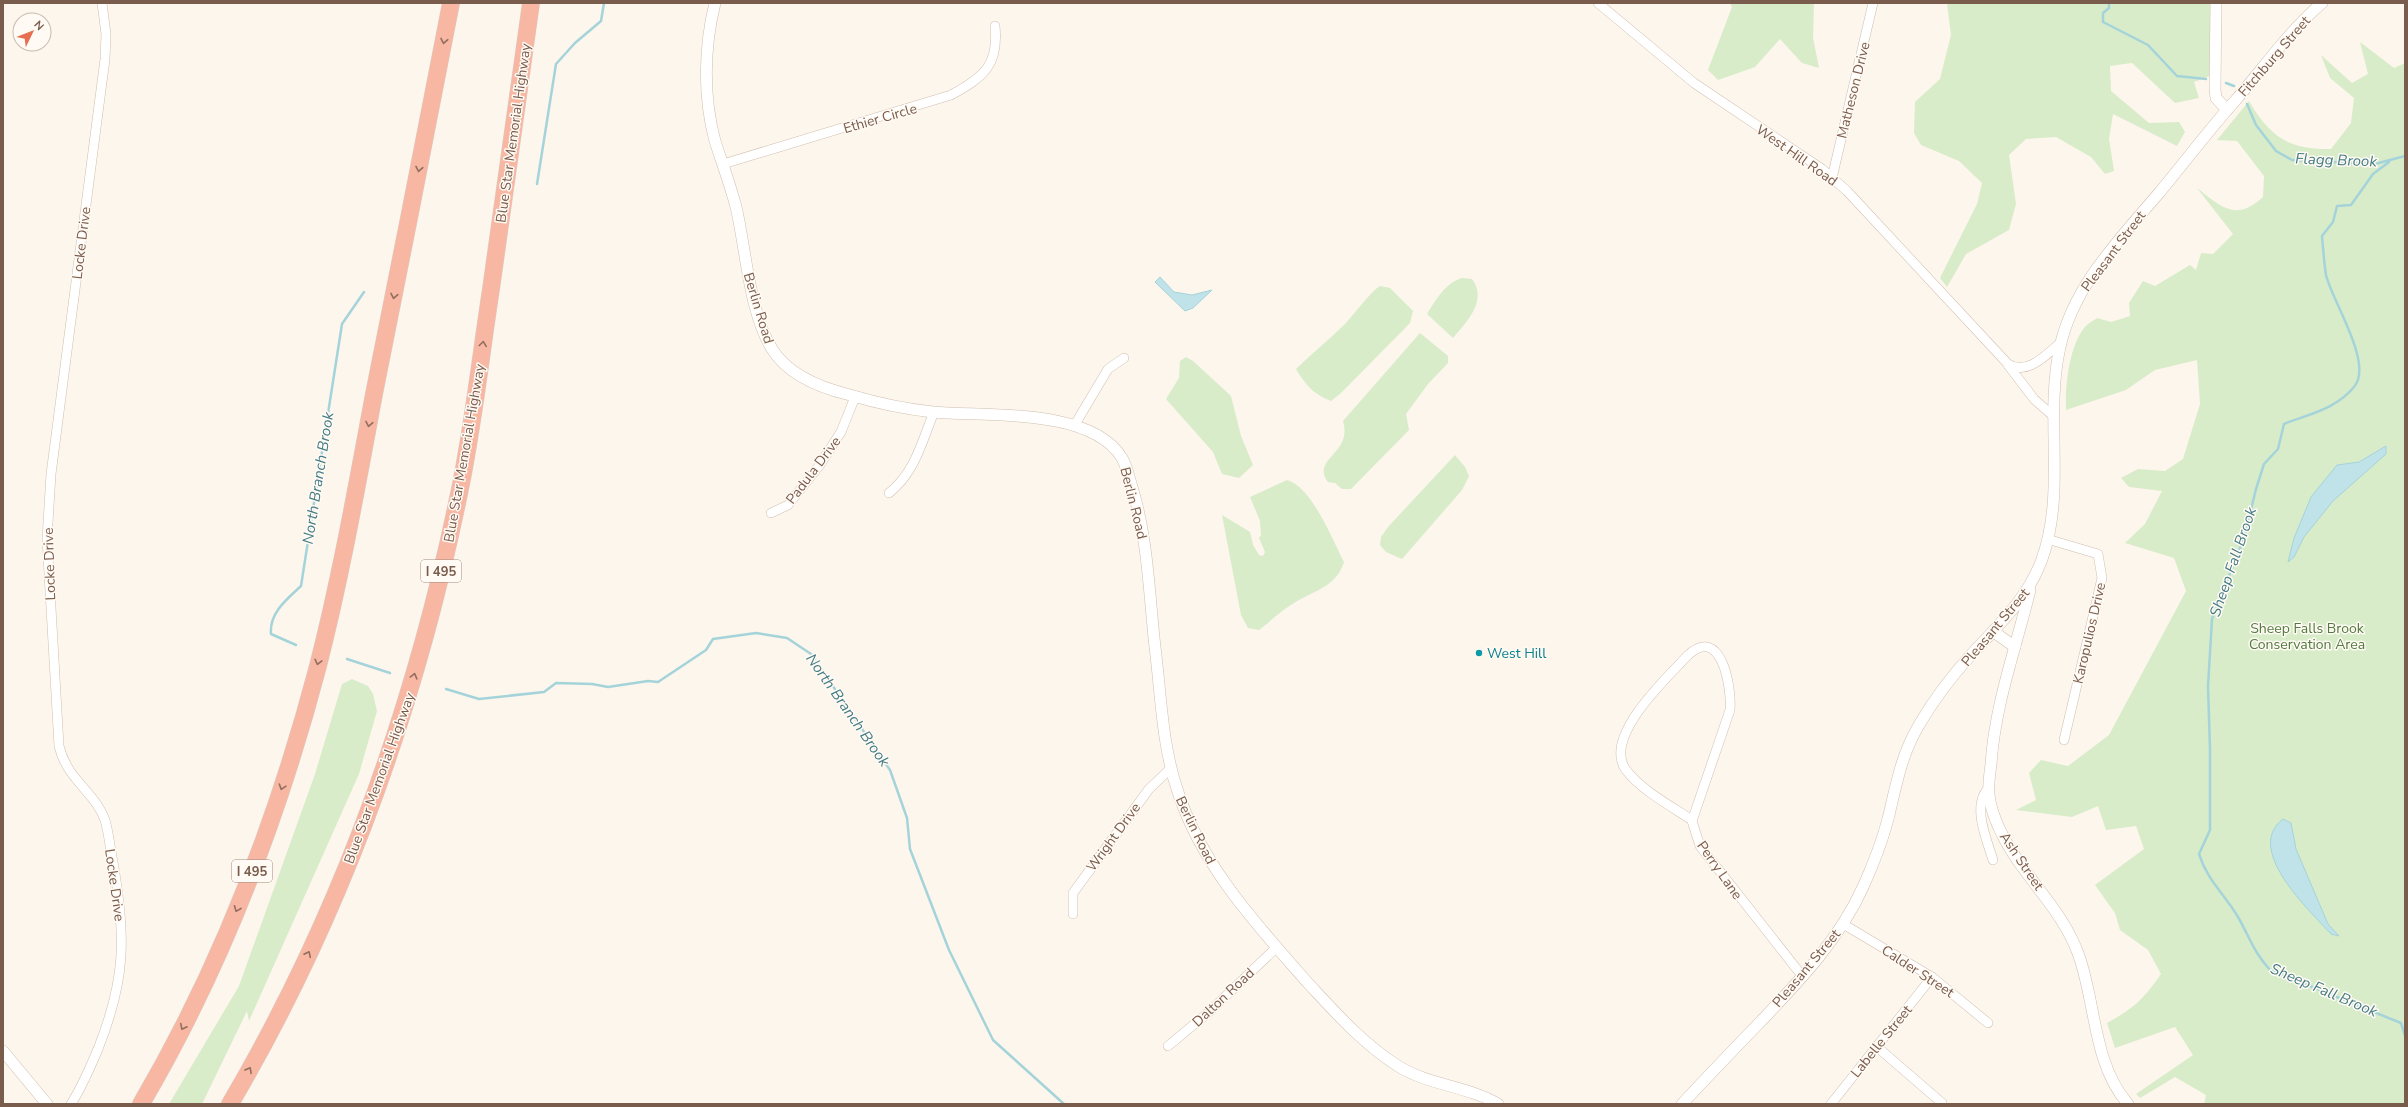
<svg xmlns="http://www.w3.org/2000/svg" width="2408" height="1107" font-family="'Nunito Sans',sans-serif">
  <style>
    .green { fill: #d8ecc9 }
    .water { fill: #bfe3e8; stroke: #a5d3da }
    .lines { fill: none; stroke-linecap: round; stroke-linejoin: round }
    .stream { stroke: #a5d3da; stroke-width: 2.5 }
    .minor-casing { stroke: #d1beb0; stroke-width: 10 }
    .tertiary-casing { stroke: #d1beb0; stroke-width: 12 }
    .motorway-casing { stroke: #dad1cd; stroke-width: 18 }
    .minor { stroke: #fff; stroke-width: 9 }
    .tertiary { stroke: #fff; stroke-width: 11 }
    .motorway { stroke: #f7b7a3; stroke-width: 17 }
    .oneway { stroke: #936e5e }
    .culture-dot { fill: #0f9aa8; stroke: #fffaf3; stroke-width: 1.5 }
    .labels { text-anchor: middle; stroke-width: 3; stroke-linejoin: round; paint-order: stroke }
    .shield { fill: #fffaf3; stroke: #a28b7f; stroke-width: 1 }
    .shield-label { font-size: 13px; font-weight: bold; fill: #7a5c4d }
    .street-label { font-size: 14px; fill: #7a5c4d; stroke: #fffaf3 }
    .park-label { font-size: 14px; fill: #537a41; stroke: #fffaf3 }
    .culture-label { font-size: 14px; fill: #0d838f; stroke: #fffaf3; text-anchor: start }
    .water-label { font-size: 15px; font-style: italic; fill: #437c86; stroke: #fffaf3 }
  </style>
  <rect width="100%" height="100%" fill="#fdf6ec"/>
  <g class="green">
    <polygon points="1730,3 1814,3 1813,38 1819,68 1802,63 1780,39 1755,67 1718,80 1708,70 1732,7"/>
    <polygon points="1947,3 2210,3 2211,5 2210,76 2194,82 2199,98 2175,103 2132,63 2110,66 2111,91 2149,123 2179,122 2185,132 2177,146 2113,114 2109,139 2114,171 2105,174 2091,157 2056,137 2026,139 2009,155 2016,204 2009,230 1966,254 1947,287 1940,278 1977,204 1982,183 1959,161 1921,145 1914,133 1915,102 1940,79 1951,35"/>
    <path d="M2360 42 2394 68 2405 63V1104H2204L2206 1095 2175 1077 2140 1098 2136 1094 2193 1055 2175 1027 2115 1048 2107 1023C2134 1008 2143 1000 2161 974L2148 950 2120 930 2115 913 2095 885 2144 849 2136 826 2106 830 2098 806 2072 817 2016 810 2036 800 2029 773 2041 760 2068 766 2109 735 2186 591 2174 558 2125 543 2145 524 2162 491 2129 487 2121 478 2138 469 2165 471 2183 459 2200 404 2197 360 2155 370 2126 390 2066 410C2065 385 2069 348 2084 328 2087 324 2093 321 2097 318L2111 322 2130 316 2129 303 2143 281 2155 286 2190 265 2196 270 2201 253 2213 254 2233 234 2197 188C2221 207 2236 222 2263 197L2264 176 2237 141 2217 140 2249 101C2270 137 2289 150 2331 149L2351 123 2354 98 2330 78 2321 55 2352 83 2368 74Z"/>
    <path d="M1462 278 1472 279C1488 301 1467 321 1453 338L1427 314C1435 301 1446 282 1462 278Z"/>
    <path d="M1380 286 1390 288 1413 311 1410 323 1341 393 1331 401C1314 395 1305 384 1296 369 1311 354 1329 340 1344 325 1353 316 1371 291 1380 286Z"/>
    <path d="M1420 333 1448 356V363L1428 384 1406 414 1409 430 1351 489H1342L1335 483 1328 482C1311 458 1353 454 1343 421Z"/>
    <polygon points="1186,357 1193,361 1231,396 1241,436 1253,465 1239,478 1222,474 1213,452 1166,399 1179,378 1180,361"/>
    <polygon points="1455,455 1465,467 1469,476 1462,490 1402,559 1386,552 1380,545 1381,537 1388,527"/>
    <path d="M1287 480C1312 487 1332 539 1344 562 1337 585 1317 590 1299 600 1284 608 1272 620 1259 630L1248 628 1241 615 1222 515 1250 532 1253 545 1259 555 1263 556 1265 552 1259 538 1261 535 1260 521 1250 497Z"/>
    <polygon points="352,679 368,686 373,694 377,711 359,774 249,1021 247,1011 202,1104 169,1104 239,986 315,774 342,684"/>
  </g>
  <g class="water">
    <polygon points="1160,277 1174,292 1192,295 1212,290 1193,308 1185,311 1155,282"/>
    <polygon points="2386,446 2386,454 2333,501 2304,537 2294,557 2288,562 2294,538 2311,497 2337,465 2359,462"/>
    <path d="M2283 819 2291 823 2296 849 2322 910 2328 924 2339 936 2331 934C2310 911 2243 849 2283 819Z"/>
  </g>
  <g class="lines">
    <g class="stream">
      <polyline points="2109,3 2109,8 2103,13 2103,22 2148,45 2177,76 2206,79"/>
      <polyline points="2226,83 2234,86"/>
      <polyline points="2247,104 2256,125 2276,151 2292,160 2375,164 2405,156"/>
      <path d="M2389 162 2373 174 2351 205 2337 206 2333 222 2322 236C2323 248 2324 262 2326 275 2332 301 2374 364 2354 387 2336 409 2309 414 2284 424L2278 449 2264 464 2256 489 2244 538 2212 619 2208 686 2210 749V830L2199 854C2208 882 2224 893 2238 917 2250 938 2253 951 2270 970L2401 1023 2405 1036"/>
      <polyline points="537,184 556,64 575,43 601,21 604,3"/>
      <path d="M296 645 271 634C269 613 287 599 301 586L342 324 364 292"/>
      <polyline points="347,659 390,673"/>
      <polyline points="446,689 479,699 544,692 556,683 592,684 608,687 648,681 658,682 706,650 713,639 756,633 787,638 811,654 890,770 907,818 910,849 949,950 993,1040 1064,1104"/>
    </g>
    <g class="minor-casing">
      <g id="minor">
        <path d="M1598 3 1694 83 1822 169 1847 191 2008 364C2027 376 2046 355 2060 343"/>
        <path d="M723 164 951 95C984 77 999 65 995 26"/>
        <polyline points="1832,178 1873,3"/>
        <polyline points="2008,365 2034,399 2052,415"/>
        <polyline points="1074,426 1108,369 1124,358"/>
        <path d="M889 493C915 473 922 441 934 412"/>
        <polyline points="771,513 788,505 819,466 841,432 855,397"/>
        <polyline points="2047,539 2098,554 2102,578 2064,740"/>
        <path d="M1989 788C1971 805 1987 840 1993 860"/>
        <path d="M1692 820C1672 807 1640 789 1626 770 1602 737 1667 678 1687 656 1721 623 1732 687 1730 710L1692 821 1700 846 1803 977"/>
        <polyline points="1073,914 1073,893 1149,789 1171,768"/>
        <polyline points="1843,924 1932,977 1988,1023"/>
        <polyline points="1168,1046 1209,1012 1277,947"/>
        <polyline points="1876,1046 1942,1103"/>
        <path d="M71 1104C82 1087 90 1068 98 1049 126 979 126 936 113 862 110 848 109 834 105 820 95 792 67 780 59 746L47 539 51 474 105 59 106 34 102 3"/>
        <polyline points="1831,1104 1932,977"/>
      </g>
    </g>
    <g class="tertiary-casing">
      <g id="tertiary">
        <path d="M715 3C704 47 703 97 715 141 722 163 730 184 736 207 746 249 749 312 772 349 788 375 821 388 850 395 877 403 905 409 933 412 985 417 1091 407 1122 458 1127 467 1129 477 1132 487 1148 539 1149 593 1155 647 1161 695 1162 746 1178 792 1202 866 1256 924 1307 982 1334 1011 1363 1044 1398 1066 1428 1085 1467 1086 1498 1104"/>
        <polyline points="2216,3 2215,89 2216,98 2227,110"/>
        <path d="M2030 590C2016 648 1995 704 1991 764 1990 773 1988 784 1989 794 1990 806 1996 823 2002 834 2023 877 2063 909 2079 956 2096 1004 2093 1064 2128 1104"/>
        <polyline points="1994,632 2015,647"/>
        <polyline points="3,1051 47,1104"/>
        <path d="M1682 1104C1709 1075 1737 1046 1764 1018 1802 978 1840 938 1863 887 1873 865 1882 842 1888 819 1896 786 1901 755 1919 725 1933 701 1951 677 1970 656 1996 627 2026 601 2041 562 2067 493 2044 418 2060 347 2073 286 2120 239 2159 193 2184 163 2208 131 2234 102 2263 69 2288 32 2322 3"/>
      </g>
    </g>
    <g class="motorway-casing">
      <g id="motorway">
        <path d="M141 1104C221 968 278 818 318 666 341 576 357 485 374 394 400 264 426 133 451 3"/>
        <path d="M230 1104C343 912 417 702 461 484 474 419 481 354 491 289 504 194 518 98 531 3"/>
      </g>
    </g>
    <use href="#minor" class="minor"/>
    <use href="#tertiary" class="tertiary"/>
    <use href="#motorway" class="motorway"/>
  </g>
  <defs><path id="oneway-chevron" d="M-2-3.5L2.5 0L-2 3.5" fill="none" stroke-width="1.6" stroke-linecap="round" stroke-linejoin="round"/></defs>
  <g class="oneway">
    <use href="#oneway-chevron" transform="translate(444 41) rotate(101)"/>
    <use href="#oneway-chevron" transform="translate(419 169) rotate(101)"/>
    <use href="#oneway-chevron" transform="translate(394 296) rotate(101)"/>
    <use href="#oneway-chevron" transform="translate(483 344) rotate(-82)"/>
    <use href="#oneway-chevron" transform="translate(369 424) rotate(101)"/>
    <use href="#oneway-chevron" transform="translate(318 662) rotate(104)"/>
    <use href="#oneway-chevron" transform="translate(414 676) rotate(-75)"/>
    <use href="#oneway-chevron" transform="translate(282 787) rotate(108)"/>
    <use href="#oneway-chevron" transform="translate(237 909) rotate(112)"/>
    <use href="#oneway-chevron" transform="translate(308 954) rotate(-64)"/>
    <use href="#oneway-chevron" transform="translate(183 1027) rotate(117)"/>
    <use href="#oneway-chevron" transform="translate(249 1070) rotate(-61)"/>
  </g>
  <circle class="culture-dot" cx="1479" cy="653" r="4"/>
  <g class="labels">
    <g class="shield">
      <rect x="421" y="560" width="40" height="22" rx="3"/>
      <rect x="232" y="860" width="40" height="22" rx="3"/>
    </g>
    <g class="shield-label">
      <text x="441" y="576">I 495</text>
      <text x="252" y="876">I 495</text>
    </g>
    <g class="street-label">
      <text transform="translate(2274 56) rotate(-49)" y="5">Fitchburg Street</text>
      <text transform="translate(1853 90) rotate(-76)" y="5">Matheson Drive</text>
      <text transform="translate(880 118) rotate(-16)" y="5">Ethier Circle</text>
      <text transform="translate(513 133) rotate(-82)" y="5">Blue Star Memorial Highway</text>
      <text transform="translate(1797 155) rotate(35)" y="5">West Hill Road</text>
      <text transform="translate(81 243) rotate(-83)" y="5">Locke Drive</text>
      <text transform="translate(2113 251) rotate(-53)" y="5">Pleasant Street</text>
      <text transform="translate(759 308) rotate(73)" y="5">Berlin Road</text>
      <text transform="translate(464 453) rotate(-80)" y="5">Blue Star Memorial Highway</text>
      <text transform="translate(813 470) rotate(-53)" y="5">Padula Drive</text>
      <text transform="translate(1134 503) rotate(76)" y="5">Berlin Road</text>
      <text transform="translate(49 564) rotate(-92)" y="5">Locke Drive</text>
      <text transform="translate(1995 627) rotate(-50)" y="5">Pleasant Street</text>
      <text transform="translate(2089 633) rotate(-77)" y="5">Karopulios Drive</text>
      <text transform="translate(379 778) rotate(-70)" y="5">Blue Star Memorial Highway</text>
      <text transform="translate(1196 830) rotate(64)" y="5">Berlin Road</text>
      <text transform="translate(1113 837) rotate(-54)" y="5">Wright Drive</text>
      <text transform="translate(2022 861) rotate(56)" y="5">Ash Street</text>
      <text transform="translate(1720 870) rotate(55)" y="5">Perry Lane</text>
      <text transform="translate(115 885) rotate(82)" y="5">Locke Drive</text>
      <text transform="translate(1806 968) rotate(-50)" y="5">Pleasant Street</text>
      <text transform="translate(1918 971) rotate(33)" y="5">Calder Street</text>
      <text transform="translate(1223 997) rotate(-43)" y="5">Dalton Road</text>
      <text transform="translate(1881 1041) rotate(-51)" y="5">Labelle Street</text>
    </g>
    <g class="park-label">
      <text x="2307" y="633">Sheep Falls Brook<tspan x="2307" dy="16">Conservation Area</tspan></text>
    </g>
    <g class="culture-label">
      <text x="1487" y="658">West Hill</text>
    </g>
    <g class="water-label">
      <text transform="translate(2336 160) rotate(2)" y="5">Flagg Brook</text>
      <text transform="translate(318 478) rotate(-81)" y="5">North Branch Brook</text>
      <text transform="translate(2233 562) rotate(-71)" y="5">Sheep Fall Brook</text>
      <text transform="translate(848 710) rotate(55)" y="5">North Branch Brook</text>
      <text transform="translate(2324 990) rotate(23)" y="5">Sheep Fall Brook</text>
    </g>
  </g>
  <rect width="2408" height="1107" fill="none" stroke="#7a5c4d" stroke-width="8"/>
  <g transform="translate(32 32) rotate(47)"><circle r="19" fill="#fffaf3" stroke="#cabbb1"/>
  <path d="M0-3L7 15L0 10L-7 15Z" fill="#e76f51"/>
  <text y="-6" font-size="11" font-weight="bold" text-anchor="middle" fill="#7a5c4d">N</text>
  </g>
</svg>
